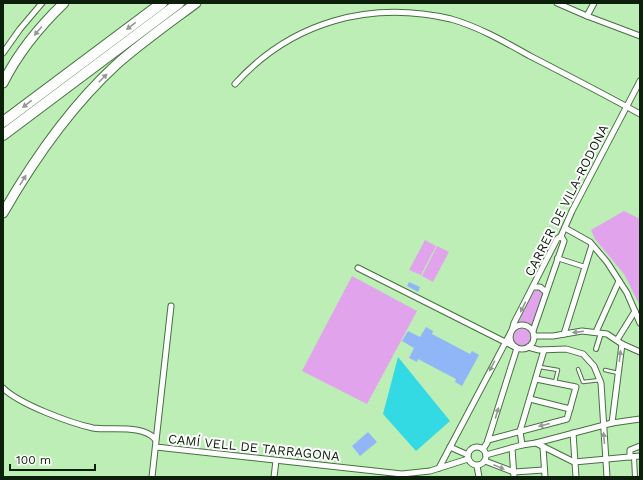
<svg xmlns="http://www.w3.org/2000/svg" width="643" height="480" font-family="'Work Sans',sans-serif">
  <style>
    .green { fill: #e1a4ec }
    .water { fill: #33d9e3 }
    .building { fill: #91b6f8 }
    .lines { fill: none; stroke-linecap: round; stroke-linejoin: round }
    .service-casing { stroke: #45723f; stroke-width: 4.5 }
    .pedestrian-casing { stroke: #45723f; stroke-width: 6 }
    .minor-casing { stroke: #45723f; stroke-width: 7 }
    .trunk-casing { stroke: #45723f; stroke-width: 11 }
    .motorway-casing { stroke: #45723f; stroke-width: 12 }
    .service { stroke: #fff; stroke-width: 2.5 }
    .pedestrian { stroke: #fff; stroke-width: 4 }
    .minor { stroke: #fff; stroke-width: 5 }
    .trunk { stroke: #fff; stroke-width: 9 }
    .motorway { stroke: #fff; stroke-width: 10 }
    .oneway { fill: #929a91 }
    .labels { text-anchor: middle; stroke-width: 4; stroke-linejoin: round; paint-order: stroke }
    .street-label { font-size: 13px; fill: #0c1f0a; stroke: #fff }
  </style>
  <rect width="100%" height="100%" fill="#bceeb5"/>
  <g class="green">
    <polygon points="624,211 640,219 640,306 624,274 595,239 591,230"/>
    <polygon points="425,240 436,246 421,275 409,270"/>
    <polygon points="437,246 449,252 433,282 422,276"/>
    <polygon points="352,276 417,311 367,404 302,371"/>
    <polygon points="538,289 543,292 543,294 532,326 525,322 517,322 533,292"/>
    <circle cx="522" cy="337" r="9"/>
  </g>
  <polygon class="water" points="398,357 450,421 416,451 383,414"/>
  <g class="building">
    <polygon points="409,282 420,287 418,292 407,286"/>
    <polygon points="426,327 433,331 432,334 470,354 472,351 479,355 462,386 455,382 456,379 418,359 417,362 409,358 414,348 402,341 408,331 420,337"/>
    <polygon points="368,432 377,442 360,456 352,446"/>
  </g>
  <g class="lines">
    <g class="service-casing">
      <g id="service">
        <polyline points="540,367 558,370 555,382"/>
        <polyline points="578,369 583,382 600,380"/>
        <polyline points="605,370 618,373"/>
      </g>
    </g>
    <g class="pedestrian-casing">
      <g id="pedestrian">
        <polyline points="557,258 585,267"/>
        <polyline points="596,349 601,333"/>
        <polyline points="634,457 635,477"/>
      </g>
    </g>
    <g class="minor-casing">
      <g id="minor">
        <polyline points="557,3 587,16 640,36"/>
        <polyline points="587,16 594,3"/>
        <polyline points="3,53 20,29 42,3"/>
        <path d="M235 84C291 22 369 0 451 19 479 27 505 42 530 56 567 75 604 94 640 114"/>
        <polyline points="565,228 590,242 607,262 627,293 640,323"/>
        <polyline points="358,268 515,347"/>
        <polyline points="533,287 540,287 546,292"/>
        <circle cx="522" cy="337" r="12"/>
        <polyline points="512,330 514,323 557,239 561,236 572,211 640,81"/>
        <polyline points="533,331 564,241 561,236"/>
        <polyline points="596,332 619,281"/>
        <polyline points="564,334 592,245"/>
        <polyline points="534,336 553,336 582,331 607,334 622,344 640,352"/>
        <polyline points="617,340 635,311"/>
        <polyline points="528,347 539,350 566,349 583,354 594,366 601,383 607,477"/>
        <path d="M3 388C19 404 70 423 93 428 111 431 142 424 155 439"/>
        <polyline points="530,399 570,409"/>
        <polyline points="612,423 622,344"/>
        <polyline points="573,433 576,477"/>
        <polyline points="488,440 567,419 576,387 536,379"/>
        <polyline points="536,443 574,462 640,456"/>
        <polyline points="522,445 520,431 544,350"/>
        <circle cx="477" cy="456" r="9"/>
        <polyline points="156,447 402,474 430,471 468,459"/>
        <polyline points="450,447 468,455"/>
        <polyline points="543,447 545,477"/>
        <polyline points="512,448 514,477"/>
        <polyline points="483,449 487,443 517,348"/>
        <polyline points="486,455 522,445 536,443 612,423 640,419"/>
        <polyline points="630,457 630,450 640,446"/>
        <polyline points="485,461 514,472 544,470"/>
        <polyline points="477,466 479,477"/>
        <polyline points="439,468 511,332"/>
        <polyline points="152,477 171,306"/>
        <polyline points="274,477 276,461"/>
      </g>
    </g>
    <g class="trunk-casing">
      <g id="trunk">
        <path d="M3 83C18 53 40 26 64 3"/>
        <path d="M3 213C34 159 71 106 117 64 142 42 169 23 196 3"/>
      </g>
    </g>
    <g class="motorway-casing">
      <g id="motorway">
        <polyline points="3,122 162,3"/>
        <polyline points="3,135 179,3"/>
      </g>
    </g>
    <use href="#service" class="service"/>
    <use href="#pedestrian" class="pedestrian"/>
    <use href="#minor" class="minor"/>
    <use href="#trunk" class="trunk"/>
    <use href="#motorway" class="motorway"/>
  </g>
  <defs><path id="oneway-solid" d="M-6-.8H1V-3.2L6.5 0L1 3.2V.8H-6Z"/></defs>
  <g class="oneway">
    <use href="#oneway-solid" transform="translate(131 26) rotate(143)"/>
    <use href="#oneway-solid" transform="translate(38 31) rotate(130)"/>
    <use href="#oneway-solid" transform="translate(103 78) rotate(-45)"/>
    <use href="#oneway-solid" transform="translate(27 104) rotate(142)"/>
    <use href="#oneway-solid" transform="translate(23 180) rotate(-58)"/>
    <use href="#oneway-solid" transform="translate(523 307) rotate(117)"/>
    <use href="#oneway-solid" transform="translate(578 332) rotate(173)"/>
    <use href="#oneway-solid" transform="translate(620 356) rotate(-83)"/>
    <use href="#oneway-solid" transform="translate(492 366) rotate(118)"/>
    <use href="#oneway-solid" transform="translate(497 413) rotate(-73)"/>
    <use href="#oneway-solid" transform="translate(544 425) rotate(166)"/>
    <use href="#oneway-solid" transform="translate(604 438) rotate(-95)"/>
    <use href="#oneway-solid" transform="translate(499 467) rotate(22)"/>
  </g>
  <g class="labels">
    <g class="street-label">
      <text transform="translate(566 200) rotate(-63)" y="5">CARRER DE VILA-RODONA</text>
      <text transform="translate(254 447) rotate(6)" y="5">CAMÍ VELL DE TARRAGONA</text>
    </g>
  </g>
  <rect width="643" height="480" fill="none" stroke="#0c1f0a" stroke-width="8"/>
  <path d="M10 464v6h85v-6" fill="none" stroke="#0c1f0a" stroke-width="2"/>
  <text x="16" y="464" font-size="12" fill="#0c1f0a" stroke="#ffffff" stroke-width="3" paint-order="stroke">100 m</text>
</svg>
